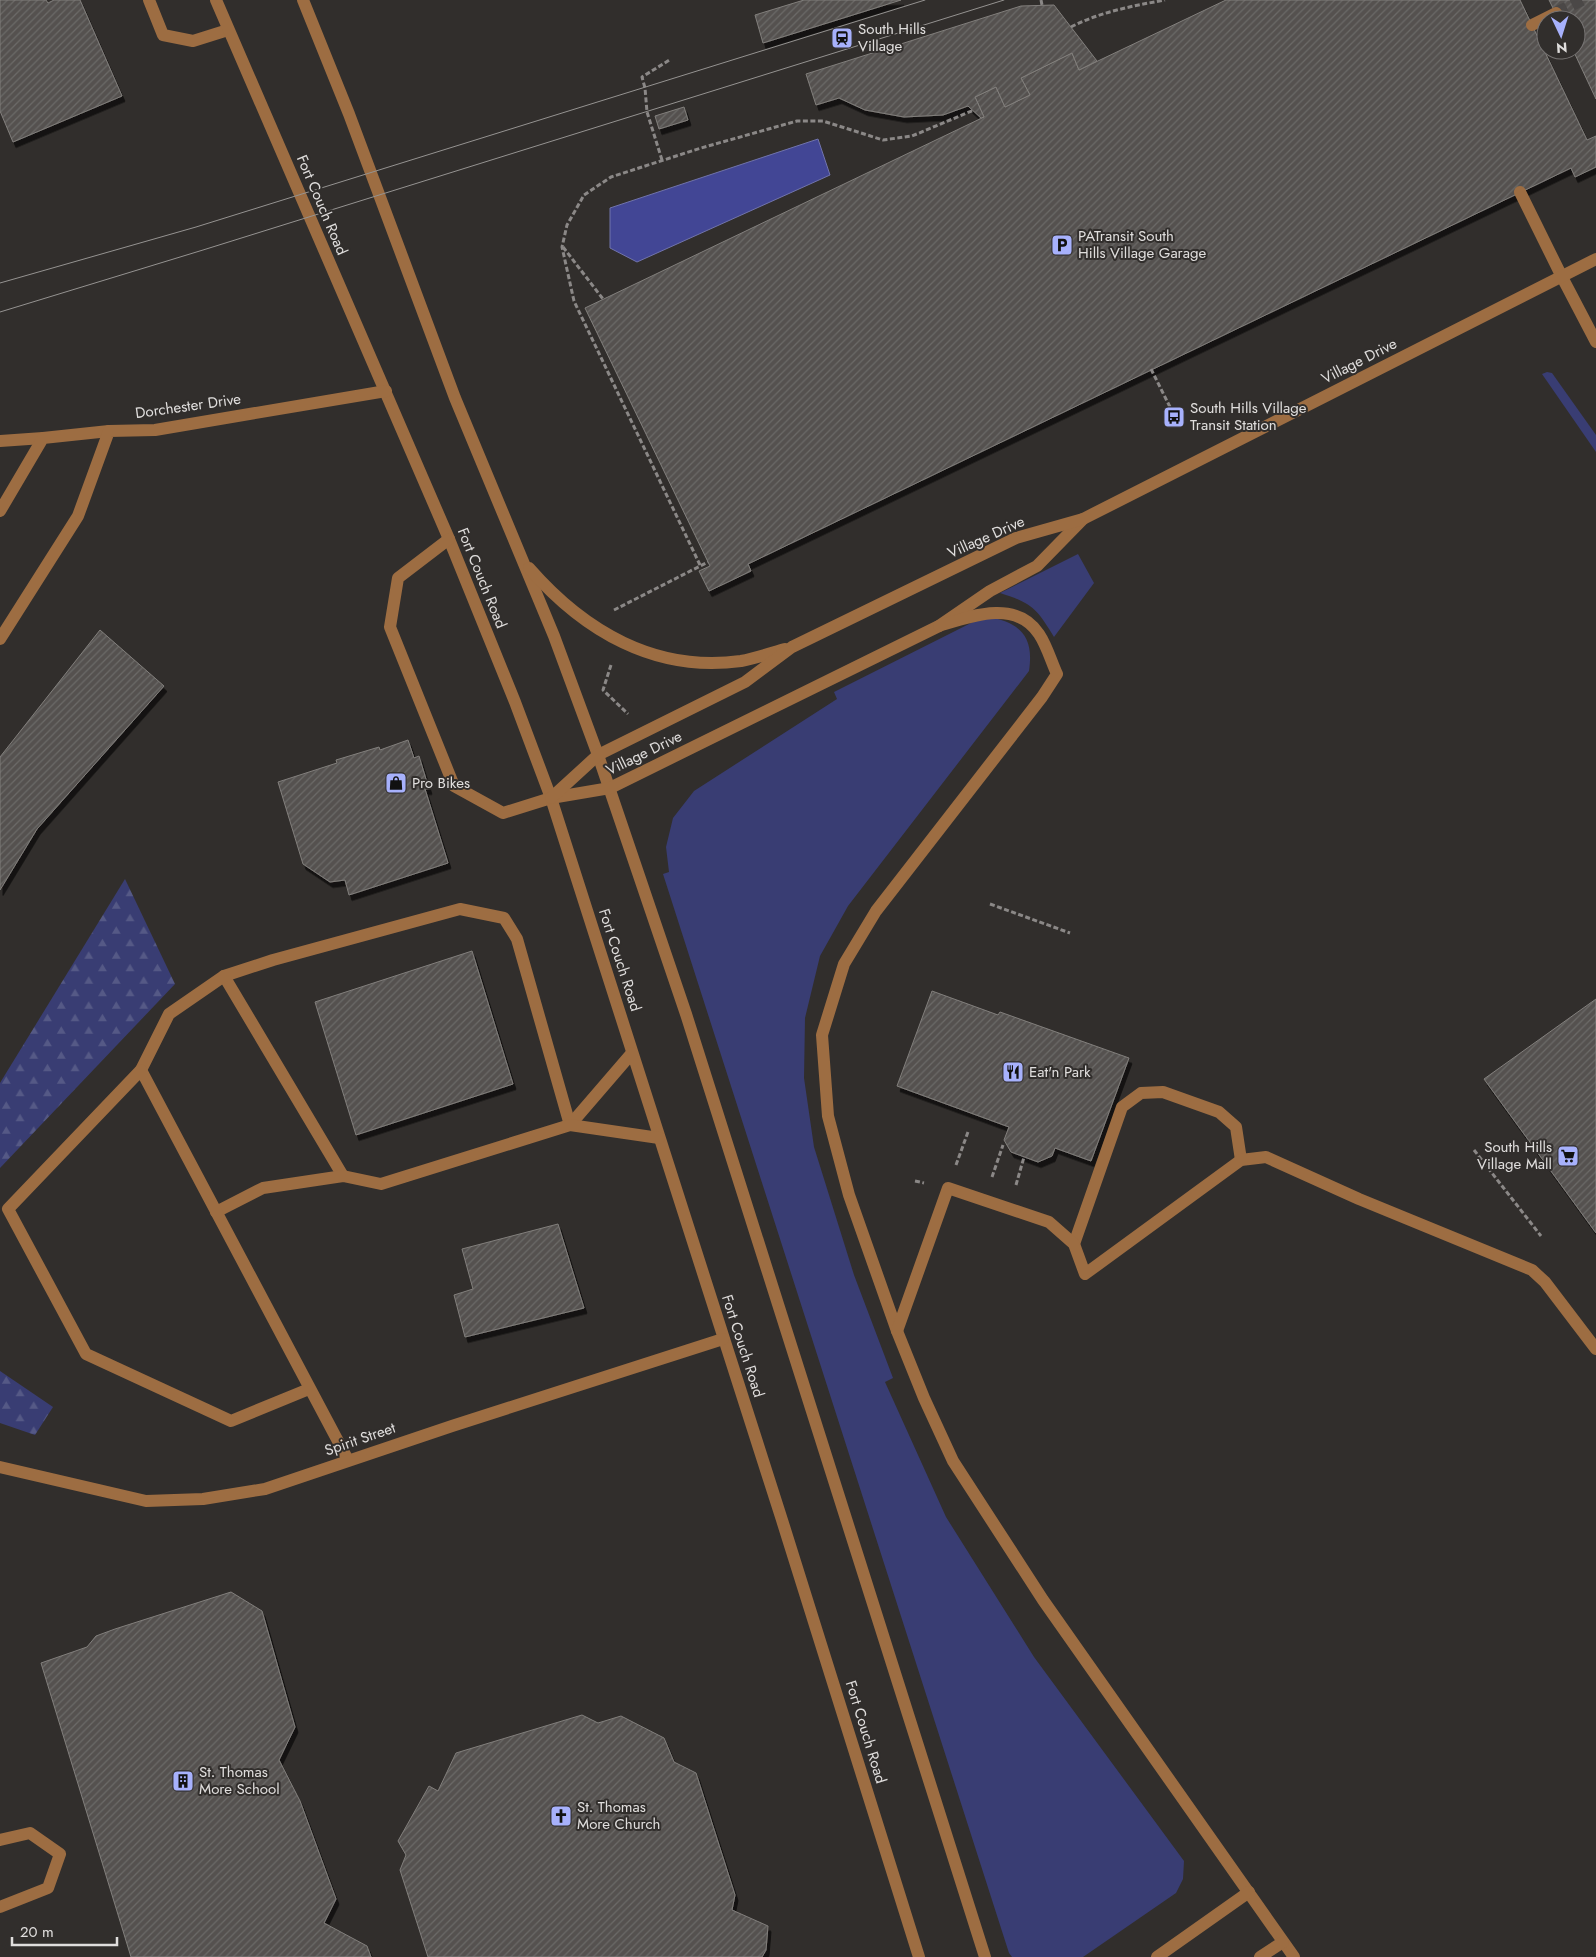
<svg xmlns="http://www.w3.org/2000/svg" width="1596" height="1957" font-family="Jost,sans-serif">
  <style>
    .green { fill: #393d73 }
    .forest { fill: url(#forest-firs) }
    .water { fill: #424695; stroke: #7174ab }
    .building { fill: url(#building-hatch); stroke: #827f7c; filter: url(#shadow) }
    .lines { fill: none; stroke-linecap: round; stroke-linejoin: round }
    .minor-tunnel { stroke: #4b4847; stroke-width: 12; stroke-dasharray: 12 6; stroke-linecap: butt }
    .path { stroke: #8b8887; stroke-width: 3; stroke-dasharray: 5 2.5; stroke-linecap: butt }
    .minor { stroke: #9d6d42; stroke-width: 12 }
    .tram { stroke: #959391; stroke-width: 1 }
    .labels { text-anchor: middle; stroke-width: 4; stroke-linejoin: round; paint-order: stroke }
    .poi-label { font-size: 15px; fill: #e0dedd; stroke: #312e2c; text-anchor: start }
    .street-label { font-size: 15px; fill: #e0dedd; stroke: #312e2c }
  </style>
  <defs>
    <pattern id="forest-firs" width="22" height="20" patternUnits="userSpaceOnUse" patternTransform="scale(1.25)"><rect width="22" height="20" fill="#393d73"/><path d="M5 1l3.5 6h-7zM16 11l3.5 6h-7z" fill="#555986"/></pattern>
    <pattern id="building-hatch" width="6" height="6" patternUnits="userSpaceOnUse" patternTransform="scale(1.25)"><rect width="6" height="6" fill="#54514f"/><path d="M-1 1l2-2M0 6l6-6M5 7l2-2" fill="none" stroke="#6c6a68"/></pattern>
    <filter id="shadow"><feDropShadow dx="3" dy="5.5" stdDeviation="0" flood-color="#0009"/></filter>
  </defs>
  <rect width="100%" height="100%" fill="#312e2c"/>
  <g class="green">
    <polygon points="1547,372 1552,373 1596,435 1596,452 1542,374"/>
    <path d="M1078 554 1094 583 1054 637C1037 609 1032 603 1000 593Z"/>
    <path d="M989 617C1022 623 1034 638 1029 671L848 906 820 956 805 1018 804 1078 814 1147 854 1275 893 1378 885 1382 946 1517 1034 1657 1184 1861 1183 1879 1176 1893 1083 1957H1012L1009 1953 663 874 669 872 666 847 673 818 694 791 837 699 834 692 973 622Z"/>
  </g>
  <g class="forest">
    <polygon points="125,879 175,984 0,1168 0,1083"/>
    <polygon points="0,1371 53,1407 35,1435 0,1423"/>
  </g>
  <polygon class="water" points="818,139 830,175 637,262 610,248 610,208"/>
  <g class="building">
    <polygon points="0,0 46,0 48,3 54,0 80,0 122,96 13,142 0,111"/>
    <polygon points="804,0 901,0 763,43 755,15"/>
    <polygon points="1226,0 1520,0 1587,140 1596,136 1596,167 1575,177 1571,168 748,564 751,571 709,591 699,571 710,566 585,308 984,117 975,97 996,87 1005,107 1030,95 1021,78 1072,53 1079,70"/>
    <polygon points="1549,0 1596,0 1596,99 1573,50 1576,50 1576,20 1559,20"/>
    <polygon points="1054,5 1097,61 1079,70 1072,53 1021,78 1030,95 1005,107 996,87 975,97 984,117 981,118 968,106 943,115 904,117 865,110 839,98 816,105 806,74 1021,6"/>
    <polygon points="684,107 688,120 659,129 655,116"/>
    <polygon points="100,630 164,686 37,829 0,890 0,757"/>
    <polygon points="408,740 414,758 419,756 429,789 425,789 448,863 349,895 345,880 330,882 303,864 278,782 337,763 336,760 379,747 380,750"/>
    <polygon points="472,951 513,1084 356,1135 315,1002"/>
    <polygon points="932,991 998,1015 1000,1012 1129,1058 1091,1161 1055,1148 1052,1156 1038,1162 1011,1152 1004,1140 1009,1127 897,1086"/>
    <polygon points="1596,999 1596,1233 1484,1079"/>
    <polygon points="558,1224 584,1308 465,1337 454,1295 473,1289 462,1249"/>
    <polygon points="231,1592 262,1611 295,1727 279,1760 300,1801 336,1899 324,1923 367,1946 371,1957 131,1957 41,1663 87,1647 96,1636 115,1629"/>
    <polygon points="582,1715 598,1723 621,1716 664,1738 674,1762 696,1773 735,1895 732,1910 768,1926 766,1950 762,1957 428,1957 400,1870 406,1855 398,1841 429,1786 438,1791 456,1753"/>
  </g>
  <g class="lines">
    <polyline class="minor-tunnel" points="1556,13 1582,0"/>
    <g class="path">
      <polyline points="1041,0 1042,5"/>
      <path d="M1071 27C1100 12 1132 6 1165 0"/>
      <polyline points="662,160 647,112 645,88 642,77 671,59"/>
      <polyline points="563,247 603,299"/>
      <polyline points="1151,369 1172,411"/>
      <polyline points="700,565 574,301 562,247 567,225 584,195 611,177 701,148 797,121 823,121 883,140 912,136 974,110"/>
      <polyline points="614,610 708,562"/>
      <polyline points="611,665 603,690 628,714"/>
      <polyline points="990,904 1070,933"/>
      <polyline points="1474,1150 1541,1236"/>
      <polyline points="956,1165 968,1132"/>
      <polyline points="992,1177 1003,1145"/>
      <polyline points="915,1181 924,1183"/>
      <polyline points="1016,1185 1024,1157"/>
    </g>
    <g class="minor">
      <polyline points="149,0 163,35 193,41 228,30"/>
      <polyline points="216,0 449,539 515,702 551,798 782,1520 919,1957"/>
      <polyline points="303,0 349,114 455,398 554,636 598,755 686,1014 985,1957"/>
      <polyline points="1532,25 1556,13"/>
      <polyline points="1520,192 1562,277 1596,342"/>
      <polyline points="0,441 43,438"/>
      <polyline points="0,511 43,438 109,431"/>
      <polyline points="449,539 398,578 390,627 454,786 503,813 551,798 610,788 939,626 990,591 1037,566 1083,519"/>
      <path d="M529 568C584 631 655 673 741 661 756 658 771 653 785 649"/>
      <path d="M939 626C971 616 1016 599 1039 634 1047 646 1051 661 1057 674L1042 697 876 911 844 964 822 1035 828 1116 849 1195 897 1331 924 1398 953 1461 1043 1600 1294 1957"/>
      <polyline points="0,639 78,516 109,431 155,430 386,391"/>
      <polyline points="551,798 598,755 745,682 792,647 1016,538 1083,519 1596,259"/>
      <polyline points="224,976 343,1176"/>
      <polyline points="141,1070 169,1014 224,976 273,960 460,909 504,918 517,939 570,1125"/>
      <polyline points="570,1125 632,1053"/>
      <polyline points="216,1212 263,1188 343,1176 381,1184 570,1125 659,1138"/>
      <polyline points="1074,1244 1122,1107 1141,1093 1163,1092 1219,1112 1236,1127 1241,1160"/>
      <polyline points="897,1331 948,1188 1049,1222 1074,1244 1085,1274 1241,1160 1266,1157 1359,1199 1532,1270 1545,1282 1596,1349"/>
      <polyline points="309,1389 231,1421 86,1354 8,1209 141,1070 348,1460"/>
      <polyline points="0,1467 146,1501 203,1499 265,1489 452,1426 723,1339"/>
      <polyline points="0,1840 30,1833 60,1854 48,1888 0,1907"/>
      <polyline points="1157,1957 1249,1892"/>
      <polyline points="1260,1957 1283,1942"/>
    </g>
    <g class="tram">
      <polyline points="0,283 196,227 925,0"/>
      <polyline points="0,312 203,250 1004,0"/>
    </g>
  </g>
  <defs>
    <g id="station-square" transform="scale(1.125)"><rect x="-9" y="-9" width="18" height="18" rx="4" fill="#a7b1fc" stroke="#312e2c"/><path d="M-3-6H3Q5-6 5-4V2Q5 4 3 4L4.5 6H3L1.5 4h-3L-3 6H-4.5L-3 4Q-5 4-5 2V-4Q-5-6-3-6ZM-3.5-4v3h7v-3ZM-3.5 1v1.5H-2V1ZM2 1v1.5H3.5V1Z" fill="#111"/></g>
    <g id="parking-square" transform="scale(1.125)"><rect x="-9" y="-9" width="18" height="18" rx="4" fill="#a7b1fc" stroke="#312e2c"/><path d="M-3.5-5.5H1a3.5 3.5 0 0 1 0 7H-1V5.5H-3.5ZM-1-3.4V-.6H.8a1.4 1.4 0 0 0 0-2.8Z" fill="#111"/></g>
    <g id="bus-square" transform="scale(1.125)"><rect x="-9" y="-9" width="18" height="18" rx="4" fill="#a7b1fc" stroke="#312e2c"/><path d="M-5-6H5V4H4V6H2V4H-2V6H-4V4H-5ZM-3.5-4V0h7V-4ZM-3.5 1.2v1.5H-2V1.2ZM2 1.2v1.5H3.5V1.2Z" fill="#111"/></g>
    <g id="shop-square" transform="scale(1.125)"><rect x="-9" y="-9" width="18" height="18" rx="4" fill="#a7b1fc" stroke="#312e2c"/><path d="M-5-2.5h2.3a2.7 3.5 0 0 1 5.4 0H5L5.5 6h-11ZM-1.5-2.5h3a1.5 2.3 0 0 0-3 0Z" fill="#111"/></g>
    <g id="restaurant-square" transform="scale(1.125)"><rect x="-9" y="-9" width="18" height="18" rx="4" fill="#a7b1fc" stroke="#312e2c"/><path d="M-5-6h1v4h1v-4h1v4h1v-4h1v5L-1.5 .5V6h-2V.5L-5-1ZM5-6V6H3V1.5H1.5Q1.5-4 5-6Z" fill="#111"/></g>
    <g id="supermarket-square" transform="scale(1.125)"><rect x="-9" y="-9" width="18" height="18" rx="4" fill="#a7b1fc" stroke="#312e2c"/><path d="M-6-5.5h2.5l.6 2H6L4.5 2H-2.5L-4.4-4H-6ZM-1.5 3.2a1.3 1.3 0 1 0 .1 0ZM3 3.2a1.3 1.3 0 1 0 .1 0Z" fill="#111"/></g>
    <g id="building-square" transform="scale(1.125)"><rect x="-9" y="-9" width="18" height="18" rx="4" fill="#a7b1fc" stroke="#312e2c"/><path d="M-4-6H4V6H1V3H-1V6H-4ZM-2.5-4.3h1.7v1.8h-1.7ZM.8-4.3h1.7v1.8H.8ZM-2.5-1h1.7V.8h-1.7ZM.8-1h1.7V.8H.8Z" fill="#111"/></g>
    <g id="church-square" transform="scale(1.125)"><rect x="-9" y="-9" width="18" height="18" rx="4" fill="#a7b1fc" stroke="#312e2c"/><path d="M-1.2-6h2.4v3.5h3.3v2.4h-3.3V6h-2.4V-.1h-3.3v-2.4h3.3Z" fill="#111"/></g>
  </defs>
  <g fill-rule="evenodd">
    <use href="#station-square" x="842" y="38"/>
    <use href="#parking-square" x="1062" y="245"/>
    <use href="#bus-square" x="1174" y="417"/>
    <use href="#shop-square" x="396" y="783"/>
    <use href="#restaurant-square" x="1013" y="1072"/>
    <use href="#supermarket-square" x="1568" y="1156"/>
    <use href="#building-square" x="183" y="1781"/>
    <use href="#church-square" x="561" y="1816"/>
  </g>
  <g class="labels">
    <g class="poi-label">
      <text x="858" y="34">South Hills<tspan x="858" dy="17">Village</tspan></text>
      <text x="1078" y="241">PATransit South<tspan x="1078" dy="17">Hills Village Garage</tspan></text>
      <text x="1190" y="413">South Hills Village<tspan x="1190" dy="17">Transit Station</tspan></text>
      <text x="412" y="788">Pro Bikes</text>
      <text x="1029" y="1077">Eat'n Park</text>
      <text x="1552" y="1152" text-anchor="end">South Hills<tspan x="1552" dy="17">Village Mall</tspan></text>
      <text x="199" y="1777">St. Thomas<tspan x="199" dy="17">More School</tspan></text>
      <text x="577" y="1812">St. Thomas<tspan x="577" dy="17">More Church</tspan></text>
    </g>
    <g class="street-label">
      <text transform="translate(322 205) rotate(67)" y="5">Fort Couch Road</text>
      <text transform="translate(1359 361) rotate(-27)" y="5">Village Drive</text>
      <text transform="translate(188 406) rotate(-8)" y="5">Dorchester Drive</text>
      <text transform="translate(986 537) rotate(-24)" y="5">Village Drive</text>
      <text transform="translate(482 578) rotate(68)" y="5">Fort Couch Road</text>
      <text transform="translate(644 753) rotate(-26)" y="5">Village Drive</text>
      <text transform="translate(620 960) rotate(72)" y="5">Fort Couch Road</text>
      <text transform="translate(743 1346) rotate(72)" y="5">Fort Couch Road</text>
      <text transform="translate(360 1439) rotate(-19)" y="5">Spirit Street</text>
      <text transform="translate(866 1732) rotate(73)" y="5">Fort Couch Road</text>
    </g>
  </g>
  <g transform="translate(1561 35) rotate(176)"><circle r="24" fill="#312e2c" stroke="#777473"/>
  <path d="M0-4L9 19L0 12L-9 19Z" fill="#a7b1fc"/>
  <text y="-8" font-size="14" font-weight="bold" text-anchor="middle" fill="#e0dedd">N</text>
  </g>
  <path d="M12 1937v8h105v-8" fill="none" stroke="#e0dedd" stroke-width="2.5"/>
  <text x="20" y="1937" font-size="15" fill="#e0dedd" stroke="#312e2c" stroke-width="4" paint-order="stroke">20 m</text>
</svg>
